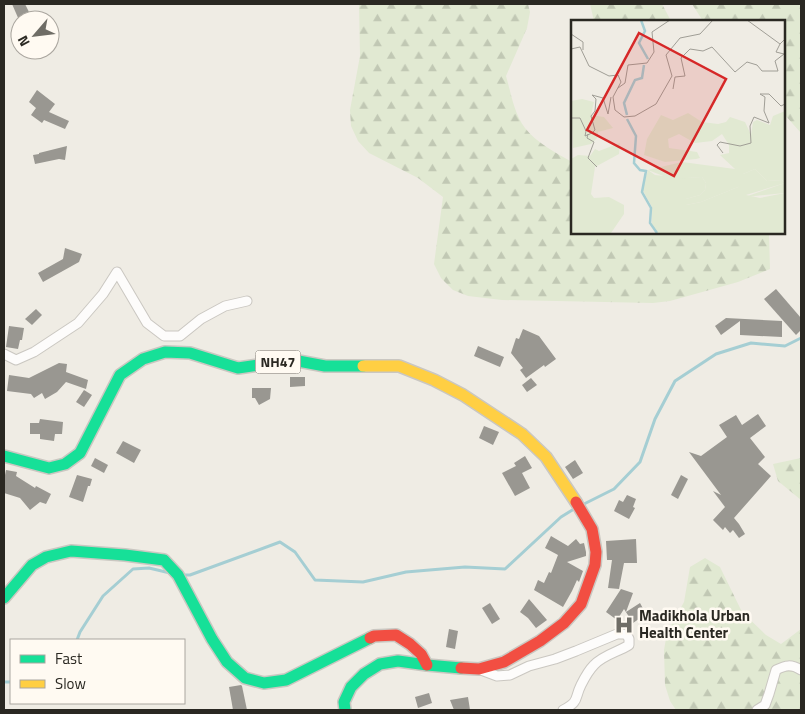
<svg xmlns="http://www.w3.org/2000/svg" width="805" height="714" font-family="'Titillium Web',sans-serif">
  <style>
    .forest { fill: url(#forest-firs) }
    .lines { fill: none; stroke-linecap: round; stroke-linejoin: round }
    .stream { stroke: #a5ced3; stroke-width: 3 }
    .building { fill: #999791 }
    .street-casing { stroke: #cac7c1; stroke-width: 11 }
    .fast-casing { stroke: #cac7c1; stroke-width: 14 }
    .slow-casing { stroke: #cac7c1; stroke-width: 14 }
    .jam-casing { stroke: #cac7c1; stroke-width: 14 }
    .street { stroke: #fdfcfb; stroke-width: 9 }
    .fast { stroke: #16e098; stroke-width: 11 }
    .slow { stroke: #ffcf43; stroke-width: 11 }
    .jam { stroke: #f24e42; stroke-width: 11 }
    .labels { text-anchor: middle; stroke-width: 5; stroke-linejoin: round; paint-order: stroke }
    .shield { fill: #fffaf2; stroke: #6a6760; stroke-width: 1 }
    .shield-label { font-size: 14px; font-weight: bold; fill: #2a2822 }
    .poi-label { font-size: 15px; font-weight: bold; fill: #2a2822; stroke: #fffaf2; text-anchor: start }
    .inset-river { fill: none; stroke: #a5ced3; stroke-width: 2.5 }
    .inset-road { fill: none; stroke: #a09e96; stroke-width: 1 }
    .view { fill: #d62828; fill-opacity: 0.15; stroke: #d62828; stroke-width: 2.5 }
    .inset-edge { fill: none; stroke: #2a2822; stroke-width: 2.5 }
  </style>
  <defs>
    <pattern id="forest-firs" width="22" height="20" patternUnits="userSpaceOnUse" patternTransform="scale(1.25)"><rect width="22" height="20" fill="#e1e9d2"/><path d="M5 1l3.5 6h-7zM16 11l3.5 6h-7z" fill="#c1c8b4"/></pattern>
  </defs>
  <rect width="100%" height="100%" fill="#efece4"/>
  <g class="forest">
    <path d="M359 4H528L530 12 527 28 506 76C511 93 514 114 525 128 537 143 556 153 572 162V232L769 233 770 269 738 282 670 301 653 303 502 300 468 296 453 290 441 278 434 264 443 197 418 178 369 153 358 141 351 126 350 110 360 56Z"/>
    <polygon points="590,4 662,4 671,21 594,21"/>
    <polygon points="692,4 801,4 801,133 784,114 784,21 703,21"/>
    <polygon points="801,458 801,500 778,481 773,464"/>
    <polygon points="705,558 720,567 742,612 766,635 781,644 801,629 801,710 676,710 670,701 665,685 664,650 667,633 684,602 690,567"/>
  </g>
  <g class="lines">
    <g class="stream">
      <polyline points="582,505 614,489 640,462 655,419 675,381 716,354 751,343 785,346 801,338"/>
      <polyline points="183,575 190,575 280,542 295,552 315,580 363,582 406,572 465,567 505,569 561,517 574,509"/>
      <polyline points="77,640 80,632 103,596 133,569 149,568 170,573"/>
      <polyline points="4,682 11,682"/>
    </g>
  </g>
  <g class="building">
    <polygon points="12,4 25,4 33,20 19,20"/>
    <polygon points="37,90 55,104 49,112 69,121 65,129 44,120 42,123 31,115 36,108 29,102"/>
    <polygon points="67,146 65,160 59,159 35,164 33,155 39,154 39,153"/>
    <polygon points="65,248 82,254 79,262 43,282 38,273 63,259"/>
    <polygon points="776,289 801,318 801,330 796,335 764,299"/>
    <polygon points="36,309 42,315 32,325 25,319"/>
    <polygon points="726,318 782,321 782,337 740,335 740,321 721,335 715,326"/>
    <polygon points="9,326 24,328 22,340 20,340 18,349 6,347"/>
    <polygon points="523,329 539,336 556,359 545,367 544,365 526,378 520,370 523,368 511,353 516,338 519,339"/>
    <polygon points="478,346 504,357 500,367 474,356"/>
    <polygon points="59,363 67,364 66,372 88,380 86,389 66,382 57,392 45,399 42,393 34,398 31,394 7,391 9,375 29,378"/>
    <polygon points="290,377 305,377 305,386 290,387"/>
    <polygon points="531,378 537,385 527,392 522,385"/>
    <polygon points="252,388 271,388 270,399 259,405 255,398 252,398"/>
    <polygon points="84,390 92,395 84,407 76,402"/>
    <polygon points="758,414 766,426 750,438 765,457 758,464 771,476 734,518 739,524 745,534 739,538 733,530 730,533 725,527 723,530 713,520 725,507 713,491 721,495 689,452 701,456 727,437 719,425 736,415 742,425"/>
    <polygon points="40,419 63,422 62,434 55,434 54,441 40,439 40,434 30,434 30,423 39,423"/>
    <polygon points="484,426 499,432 493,445 479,438"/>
    <polygon points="123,441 141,450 134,463 116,453"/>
    <polygon points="525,456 532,468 522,473 530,488 515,496 502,473 516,466 514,463"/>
    <polygon points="95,458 108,465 104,473 91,466"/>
    <polygon points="575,460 583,473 573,479 565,467"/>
    <polygon points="6,470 17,472 16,476 35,488 36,486 51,494 46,504 40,502 30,510 20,498 4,493 4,480"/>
    <polygon points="77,475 92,479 90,486 88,486 83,502 69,497"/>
    <polygon points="681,475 688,479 678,499 671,495"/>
    <polygon points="627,495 636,499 633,507 635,508 629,519 614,511 619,500 623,502"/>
    <polygon points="551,536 568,546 576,539 580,544 584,543 586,552 586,556 567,562 583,571 579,582 577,580 572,591 563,607 534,590 538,580 544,583 549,572 551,573 558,555 545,548"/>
    <polygon points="636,539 637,563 624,563 619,589 608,588 612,560 607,560 606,541"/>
    <polygon points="621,589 633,593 626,612 640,603 646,614 633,623 624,609 617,620 606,612"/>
    <polygon points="529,599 547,620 536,628 528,618 520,612"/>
    <polygon points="490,603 500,619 492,624 482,608"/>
    <polygon points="449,629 458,631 455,649 446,647"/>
    <polygon points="241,685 242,686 247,710 233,710 229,687"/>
    <polygon points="429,693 432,703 418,708 415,697"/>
    <polygon points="468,697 470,710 454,710 450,700"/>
  </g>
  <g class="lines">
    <g class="street-casing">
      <g id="street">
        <polyline points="4,354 16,360 34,352 78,323 103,294 117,272 147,323 164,336 180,336 201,319 225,306 247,301"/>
        <path d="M481 670 497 676 510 675 529 666 555 659 576 651 617 634H623L627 635 629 639V645C618 652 603 655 594 665 589 670 584 679 581 685 574 699 580 701 563 710"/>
        <path d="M757 710 765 705 769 694 776 670C786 665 791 664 801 670"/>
      </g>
    </g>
    <g class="fast-casing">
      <g id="fast">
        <polyline points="4,456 49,468 65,464 80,453 120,375 143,359 165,352 190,353 238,368 293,360 325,366 363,366"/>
        <polyline points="4,598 32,565 46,557 71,551 125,555 164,560 178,575 212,639 227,662 245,678 264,683 286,680 370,638"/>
        <polyline points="345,710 344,702 351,687 364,674 380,664 398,661 427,665 461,668"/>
      </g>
    </g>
    <g class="slow-casing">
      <polyline id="slow" points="363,366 399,366 434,380 463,395 522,434 546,457 576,502"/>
    </g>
    <g class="jam-casing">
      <g id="jam">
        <polyline points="370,638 374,636 396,635 410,644 421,654 427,665"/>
        <polyline points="461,668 479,669 504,662 540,641 564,623 581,604 595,565 596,552 592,529 576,502"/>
      </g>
    </g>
    <use href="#street" class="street"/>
    <use href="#fast" class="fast"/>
    <use href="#slow" class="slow"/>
    <use href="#jam" class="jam"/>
  </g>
  <defs>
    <g id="hospital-bare" transform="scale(1.5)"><path d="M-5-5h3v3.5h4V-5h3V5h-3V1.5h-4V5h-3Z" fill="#6f6d66" stroke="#fffaf2" stroke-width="2.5" paint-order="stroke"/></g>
  </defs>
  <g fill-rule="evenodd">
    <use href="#hospital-bare" x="624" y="625"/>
  </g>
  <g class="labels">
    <rect class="shield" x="255.5" y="350.5" width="45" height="23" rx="4"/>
    <g class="shield-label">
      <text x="278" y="367">NH47</text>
    </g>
    <g class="poi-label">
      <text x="639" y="621">Madikhola Urban<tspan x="639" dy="17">Health Center</tspan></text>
    </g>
  </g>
  <g transform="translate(571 20)">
    <rect width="214" height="214" fill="#efece4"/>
    <path d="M184 149 196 161 211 160 214 163 175 175 189 178 214 173V213H86L81 204V187L71 169 77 150 84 155 110 158 131 157 135 163 134 170 129 175 115 179V185L130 182 167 167 172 154Z" fill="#e1e9d2"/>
    <path d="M11 79 23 82 20 95 33 97 42 108 27 112V117L20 124 2 128 0 81ZM214 91V173L174 177 214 163 211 160 196 161 184 149 172 154V162L167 167 130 182 115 185V179L129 175 134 170 135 163 131 157 100 159 77 150 111 142 164 149 149 135 158 133V125L151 114 141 121 124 123 108 114 97 119 98 128 126 132 129 138 125 139 94 142 73 135 76 119 90 95 102 100 117 93 131 102 147 104 155 102 159 97 174 102 180 115 182 102 186 100 199 105 202 96ZM49 123 48 134 24 147 20 174 23 178 38 177 53 185V194L40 213H0V139L7 135 19 136 24 129 28 131Z" fill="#e1e9d2"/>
    <path class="inset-river" d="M70 0 74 11 68 23 77 39M56 95 53 83 64 60 71 58 73 45M56 99 65 116 63 143 69 150 75 151 71 172 80 188 79 203 86 213"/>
    <path class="inset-road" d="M176 0 209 24 214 19M0 14 12 22V30M0 29 9 27 18 46 38 56 47 55 50 62 42 77 44 90 53 97 64 96 85 84 101 56 95 35 109 18 129 14 142 0M47 68 54 63 57 45 76 43 83 32 81 12 99 0M102 69 104 57 114 56 110 38 119 29 132 31 141 27 164 52 176 42 186 45 191 51H207L204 41 213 34 205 32 209 24M0 98H9L15 111 14 116 21 113 24 110 20 96 24 91 25 79 21 75 32 78 37 94 40 77M17 114 16 118 23 122 17 138 26 147M152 133 146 125 149 122 169 126 180 123 179 106 183 97 198 103 193 91 194 77 189 74H198L210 86 214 84"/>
    <path class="view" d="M68 13 155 59 103 156 16 110Z"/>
    <rect width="214" height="214" class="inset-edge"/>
  </g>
  <rect width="805" height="714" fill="none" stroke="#2a2822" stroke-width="10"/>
  <rect x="10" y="639" width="175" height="65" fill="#fffaf2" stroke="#aaa69f"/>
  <rect x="20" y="655" width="25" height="8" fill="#16e098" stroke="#aaa69f"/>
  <text x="55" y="664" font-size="15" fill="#2a2822">Fast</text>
  <rect x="20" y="680" width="25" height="8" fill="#ffcf43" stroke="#aaa69f"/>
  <text x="55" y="689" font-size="15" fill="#2a2822">Slow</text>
  <g transform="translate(35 35) rotate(242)"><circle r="24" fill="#fffaf2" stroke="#aaa69f"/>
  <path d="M0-4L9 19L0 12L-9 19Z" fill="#6f6d66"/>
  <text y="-8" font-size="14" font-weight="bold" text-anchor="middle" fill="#2a2822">N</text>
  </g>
</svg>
